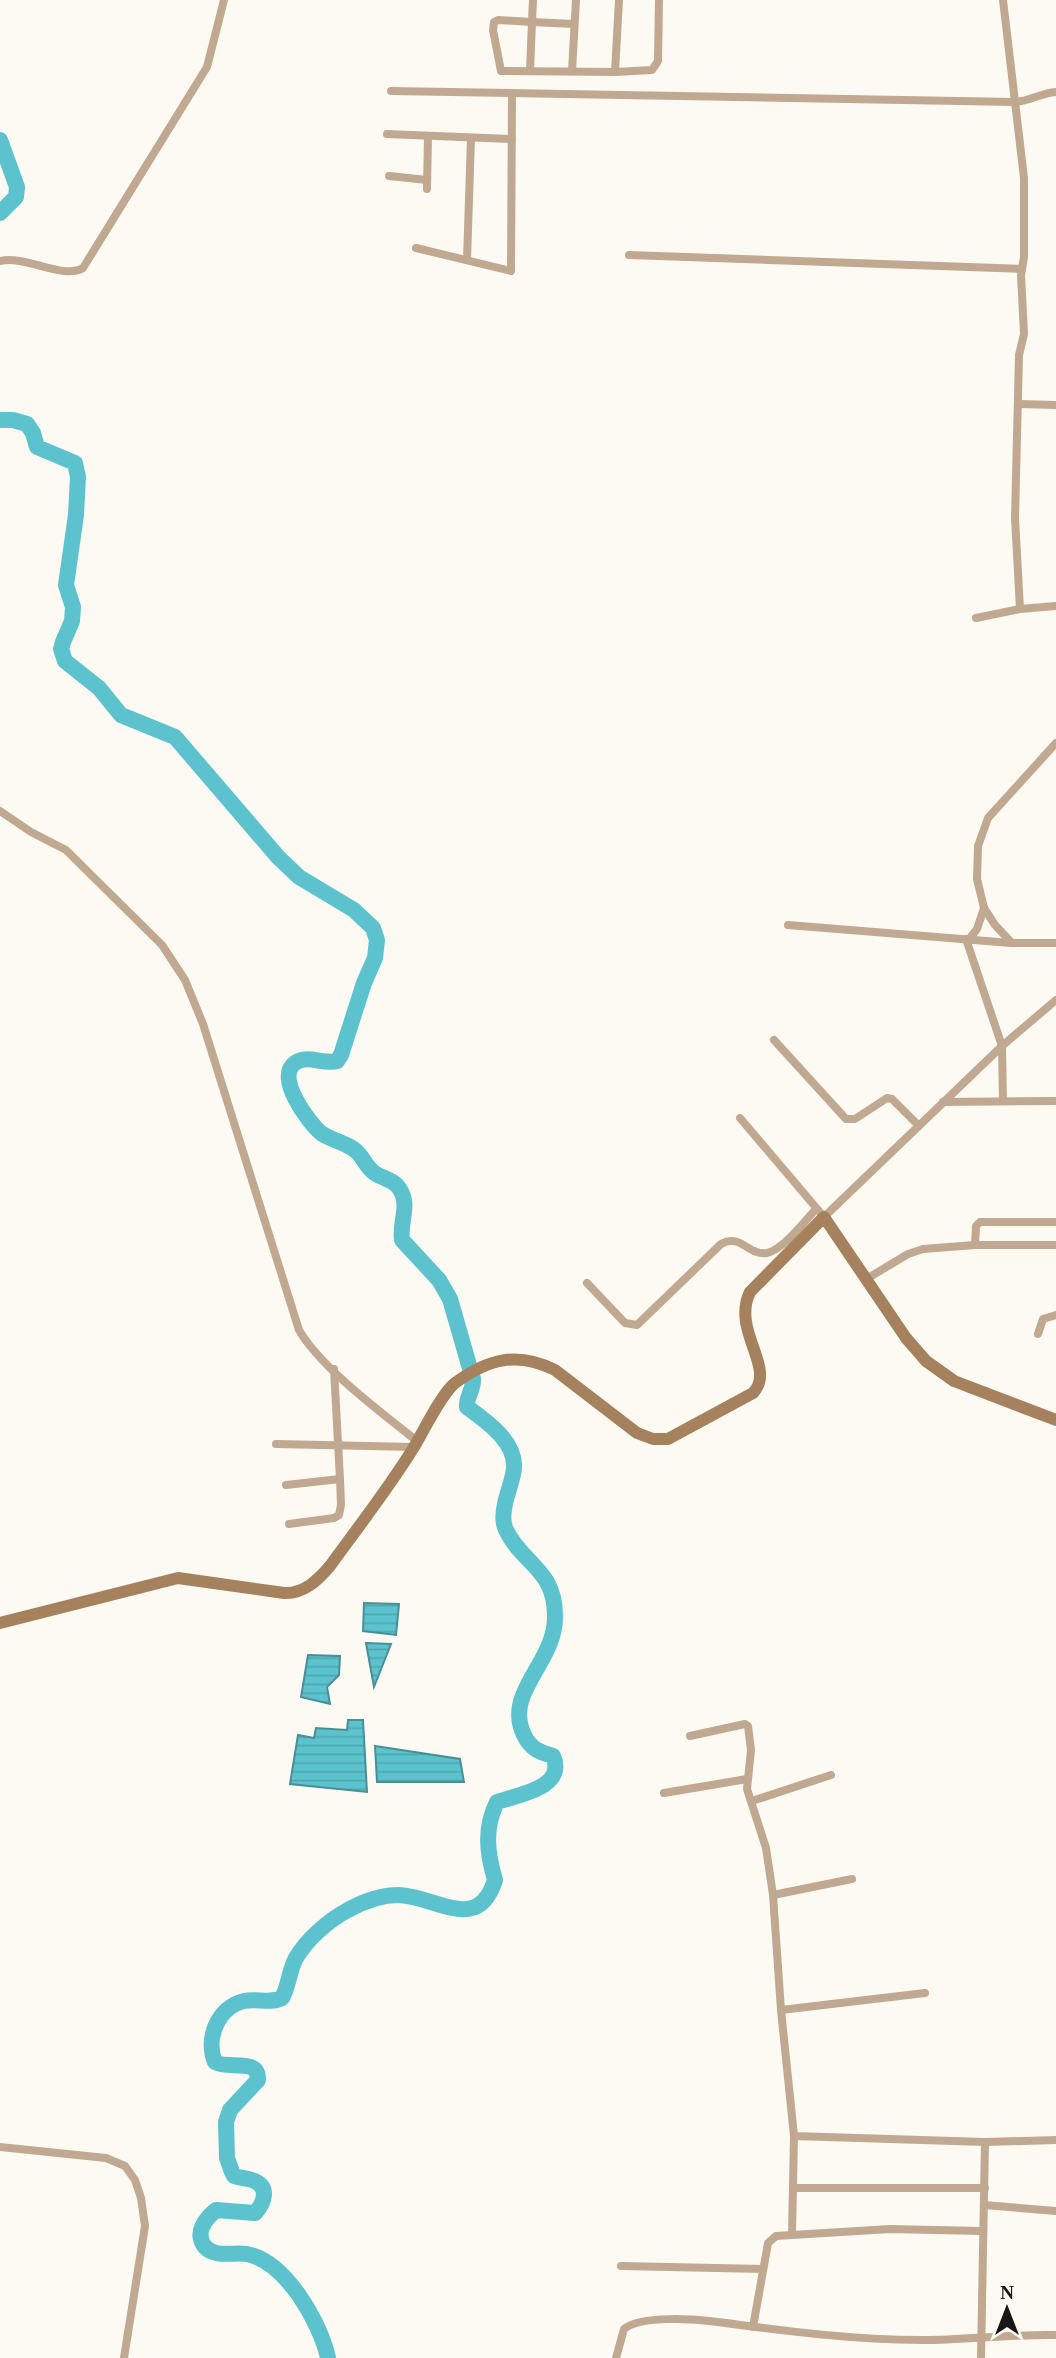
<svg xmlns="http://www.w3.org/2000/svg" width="1056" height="2358" font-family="'Times New Roman',serif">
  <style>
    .water { fill: url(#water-rules); stroke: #488f96; stroke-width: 2 }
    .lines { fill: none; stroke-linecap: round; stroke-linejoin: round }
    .river { stroke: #5cc3ce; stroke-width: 16 }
    .street { stroke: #c1a891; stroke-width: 8 }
    .secondary { stroke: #a5815e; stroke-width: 12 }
  </style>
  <defs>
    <pattern id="water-rules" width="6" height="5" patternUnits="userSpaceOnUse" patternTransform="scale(1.75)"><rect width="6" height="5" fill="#5cc3ce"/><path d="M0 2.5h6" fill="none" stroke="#4fa7b0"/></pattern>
  </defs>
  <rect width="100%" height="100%" fill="#fdfaf3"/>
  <g class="water">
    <polygon points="364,1603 399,1604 396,1635 363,1631"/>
    <polygon points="366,1643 391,1644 374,1687"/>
    <polygon points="308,1655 340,1656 339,1675 327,1687 330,1704 301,1697"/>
    <polygon points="348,1720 363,1720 367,1792 290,1784 298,1735 314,1738 316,1728 347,1730"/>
    <polygon points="375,1746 460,1759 464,1782 377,1782"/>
  </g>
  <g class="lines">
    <g class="river">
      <polyline points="0,140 17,187 16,197 0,213"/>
      <path d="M0 420H13L27 424 33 433 37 447 75 463 78 477 76 515 66 585 73 607 72 621 63 642 61 649 65 661 99 688 121 715 175 737 278 857 299 877 354 910 373 928 377 940 375 958 364 983 341 1055 337 1061C323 1065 308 1054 295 1063 275 1077 308 1122 321 1133 332 1141 350 1143 359 1154 365 1161 368 1169 376 1174 384 1179 394 1180 399 1188 411 1205 399 1222 402 1240L439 1280 450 1299 473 1379C474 1389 466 1397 467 1407 486 1421 516 1441 514 1468 513 1480 507 1493 505 1504 503 1513 502 1522 506 1530 523 1565 555 1569 555 1616 556 1663 503 1692 524 1735 531 1749 539 1752 553 1756 567 1788 517 1795 497 1802 484 1828 487 1853 495 1880 478 1934 438 1897 399 1895 381 1895 364 1901 348 1910 329 1920 307 1939 296 1958 289 1970 289 1986 282 1998 270 2004 257 1998 244 2001 218 2007 205 2039 215 2062 228 2070 259 2057 258 2080L230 2110 226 2122 227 2158 232 2172 234 2176C240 2178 246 2178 252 2180 270 2186 265 2202 255 2213L216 2210C205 2219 194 2233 205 2247 216 2258 233 2252 247 2254 286 2262 320 2322 328 2358"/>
    </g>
    <g class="street">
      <polyline points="533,0 532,22 498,20 494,22 493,30 501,71 615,72 652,70 658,61 659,0"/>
      <polyline points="1003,0 1024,178 1024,257 1021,275 1024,334 1019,355 1015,518 1020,609"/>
      <polyline points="530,71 532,22 574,24"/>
      <polyline points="572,71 576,0"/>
      <polyline points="615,72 619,0"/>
      <path d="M391 91 1015 102C1030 101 1041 93 1056 92"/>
      <polyline points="387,134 512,139"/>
      <polyline points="389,176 427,180"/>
      <polyline points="427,189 428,136"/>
      <polyline points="416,248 511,271 512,93"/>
      <polyline points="629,255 1022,269"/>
      <polyline points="467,260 471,138"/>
      <path d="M0 261C26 255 63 280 83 268L207 67 224 0"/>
      <polyline points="1018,404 1056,405"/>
      <polyline points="976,618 1020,609 1056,606"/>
      <path d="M0 811 31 832 66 850 162 945 185 980 203 1024 299 1330C321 1368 382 1413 417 1441"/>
      <polyline points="788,925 1011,943 1056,943"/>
      <polyline points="970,938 977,929 984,908"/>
      <polyline points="966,939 1002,1046 1003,1101"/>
      <polyline points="1011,942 995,925 984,908 977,879 978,846 988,818 1056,743"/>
      <polyline points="774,1040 846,1119 855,1119 887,1098 892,1099 919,1126"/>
      <polyline points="943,1102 1056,1101"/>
      <polyline points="740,1118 824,1217 1002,1046 1056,1000"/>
      <polyline points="975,1245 976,1226 980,1222 1056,1222"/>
      <polyline points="868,1278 908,1254 923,1249 975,1245 1056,1245"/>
      <path d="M587 1283 625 1323 637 1325 721 1244C741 1233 748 1256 767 1253 783 1250 805 1221 816 1209"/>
      <polyline points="1038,1334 1043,1319 1056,1315"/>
      <polyline points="334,1369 340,1479"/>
      <polyline points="276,1444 414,1447"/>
      <polyline points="286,1485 340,1479 341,1505 339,1515 334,1518 289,1524"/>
      <polyline points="690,1736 745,1724 748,1726 751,1750 747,1789 766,1848 773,1895 781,2010 794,2136 985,2142 1056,2140"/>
      <polyline points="664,1793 747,1779"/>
      <polyline points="752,1801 831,1775"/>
      <polyline points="773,1895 852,1879"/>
      <polyline points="781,2010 925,1993"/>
      <polyline points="0,2147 106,2158 125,2166 135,2180 141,2198 145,2226 124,2358"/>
      <polyline points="793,2188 985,2188"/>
      <polyline points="984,2205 1056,2211"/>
      <polyline points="792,2234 794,2136"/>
      <polyline points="621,2266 763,2269"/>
      <polyline points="753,2327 768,2243 776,2236 890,2229 982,2231"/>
      <path d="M616 2358 624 2329C641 2315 696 2319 718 2322 785 2331 854 2340 922 2340 966 2340 1011 2334 1056 2335"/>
      <polyline points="981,2358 985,2142"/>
    </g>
    <path class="secondary" d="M0 1623 178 1578 284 1593C304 1594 318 1580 330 1566 358 1527 389 1488 414 1447 423 1432 442 1393 455 1383 488 1359 517 1351 555 1370L637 1433 653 1439H668L753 1393C777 1368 731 1331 750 1292L824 1217 906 1338 926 1361 954 1381 1056 1420"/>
  </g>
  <g transform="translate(1007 2309)" stroke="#fdfaf3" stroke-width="5" paint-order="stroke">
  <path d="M0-5L12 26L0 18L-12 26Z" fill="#181715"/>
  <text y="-10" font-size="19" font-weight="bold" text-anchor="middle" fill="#181715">N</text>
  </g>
</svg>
